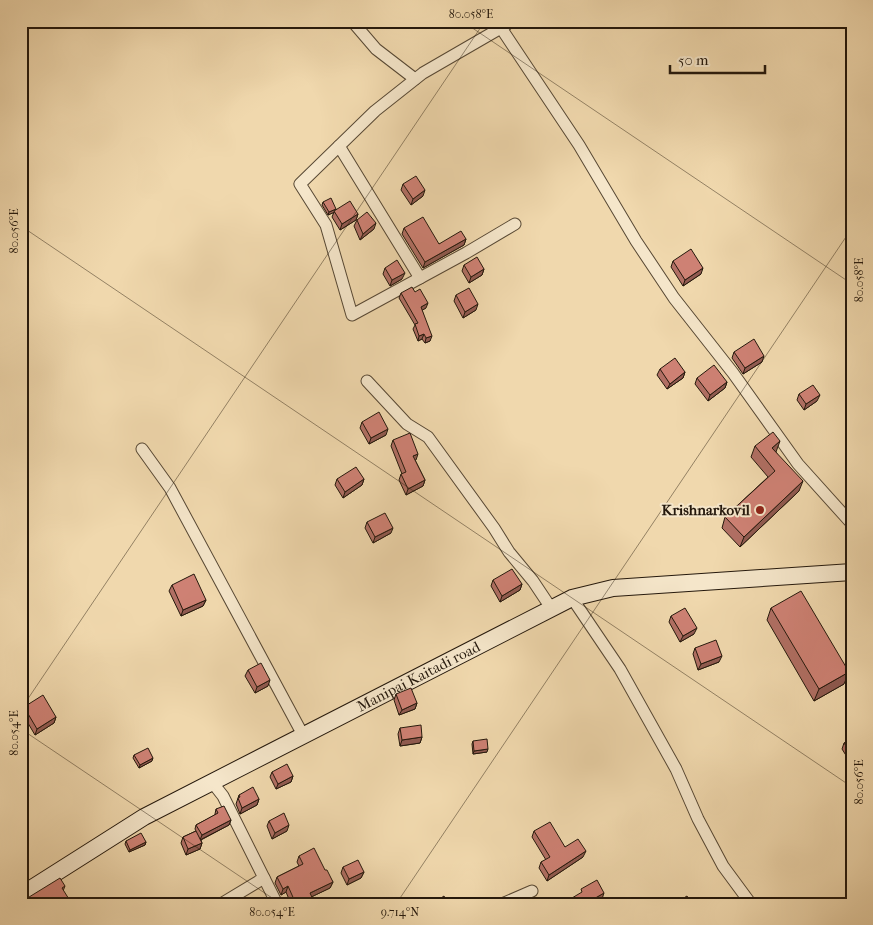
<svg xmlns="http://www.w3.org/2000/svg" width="873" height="925" font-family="'IM FELL French Canon',serif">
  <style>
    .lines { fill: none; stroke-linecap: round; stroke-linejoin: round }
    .minor-casing { stroke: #574834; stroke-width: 13 }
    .secondary-casing { stroke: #24180c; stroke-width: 18 }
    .minor { stroke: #f5e6ca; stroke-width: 11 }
    .secondary { stroke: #f5e6ca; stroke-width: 16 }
    .wall { fill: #b16f64; stroke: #24180c }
    .shaded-wall { fill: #905a51; stroke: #24180c }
    .building { fill: #ce8174; stroke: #24180c }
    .ticks { fill: none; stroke: #24180c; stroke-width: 1; stroke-opacity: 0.45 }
    .poi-dot { fill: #8f2418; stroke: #f5e6ca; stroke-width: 2 }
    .labels { text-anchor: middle; stroke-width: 4; stroke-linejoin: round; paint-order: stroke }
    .poi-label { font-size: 15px; font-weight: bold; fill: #24180c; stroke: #f5e6ca; text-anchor: end }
    .street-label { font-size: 15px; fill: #24180c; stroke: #f5e6ca }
    .neatline { fill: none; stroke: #24180c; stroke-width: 2 }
    .ticks-label { font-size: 12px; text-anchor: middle; fill: #24180c }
  </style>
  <rect width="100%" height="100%" fill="#f0d8ad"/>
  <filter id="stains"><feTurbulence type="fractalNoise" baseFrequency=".004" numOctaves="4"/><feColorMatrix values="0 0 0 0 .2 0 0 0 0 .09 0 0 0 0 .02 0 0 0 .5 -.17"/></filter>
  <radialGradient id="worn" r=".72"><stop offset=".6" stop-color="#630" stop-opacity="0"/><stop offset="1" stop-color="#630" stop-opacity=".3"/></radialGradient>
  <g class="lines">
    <g class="minor-casing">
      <g id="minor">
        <polyline points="352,21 376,49 415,79"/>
        <polyline points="509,21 506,25 423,73 375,111 300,184 326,225 352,315 466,253 515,224"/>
        <polyline points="501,28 579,145 636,241 674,298 733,373 798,464 852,524"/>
        <polyline points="339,146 420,278"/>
        <polyline points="367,381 407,424 428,437 494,528 509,552 533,581 551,608"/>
        <polyline points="142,449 170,488 303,735"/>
        <polyline points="572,598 620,669 676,769 698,819 723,866 751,904"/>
        <polyline points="212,782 223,796 277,904"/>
        <polyline points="221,904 264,878"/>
        <polyline points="502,904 532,891"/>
      </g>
    </g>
    <g class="secondary-casing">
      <g id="secondary">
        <path id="s1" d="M21 895 144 817 572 598 613 588 852 572"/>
      </g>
    </g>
    <use href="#minor" class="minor"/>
    <use href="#secondary" class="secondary"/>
  </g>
  <g class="wall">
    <polygon points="403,184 423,196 411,205 401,190"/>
    <polygon points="323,202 335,211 358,214 356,220 340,230 332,217 334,212 328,215 322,205"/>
    <polygon points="357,220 374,229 360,240 354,226"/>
    <polygon points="404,228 439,244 466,239 464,245 423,268 402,234"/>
    <polygon points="673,261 701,274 683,286 671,267"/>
    <polygon points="464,265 484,269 482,275 469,283 462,271"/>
    <polygon points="385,268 402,279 390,286 383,274"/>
    <polygon points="401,293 426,308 422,310 430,341 425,343 422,339 418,341 413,329 415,325 399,298"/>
    <polygon points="456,295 476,310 463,318 454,301"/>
    <polygon points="734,352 762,362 743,374 732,358"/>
    <polygon points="660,369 685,372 683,378 667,389 657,375"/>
    <polygon points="697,378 727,382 725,388 708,401 695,384"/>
    <polygon points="799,394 817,401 804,410 797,400"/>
    <polygon points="362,422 386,435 369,444 360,428"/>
    <polygon points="393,440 416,460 415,460 425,480 423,486 406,495 399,480 401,474 402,474 391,446"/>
    <polygon points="755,446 776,452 799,491 740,547 722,528 725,517 768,477 751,457"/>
    <polygon points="337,479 364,479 362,485 343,498 335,485"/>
    <polygon points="367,522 391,533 373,543 365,528"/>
    <polygon points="493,580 522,584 520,590 500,602 491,586"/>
    <polygon points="172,585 206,600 203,606 181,616 169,591"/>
    <polygon points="771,608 844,684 814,701 767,620"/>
    <polygon points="671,616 694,634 680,642 669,622"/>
    <polygon points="695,648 719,662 698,670 693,654"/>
    <polygon points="248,670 268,686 255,693 245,676"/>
    <polygon points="396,694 417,703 415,709 399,715 394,700"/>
    <polygon points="24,707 56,717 54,723 35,735 22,713"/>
    <polygon points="400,728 422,737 420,743 400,746 398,734"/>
    <polygon points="852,738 852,765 842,749 844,743"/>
    <polygon points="473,741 487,752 473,754 472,744"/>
    <polygon points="134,755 152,761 139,768 133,758"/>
    <polygon points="272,772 293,776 291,782 276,789 270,777"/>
    <polygon points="239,795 259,799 257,805 240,814 236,804"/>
    <polygon points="216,809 231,820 229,825 201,840 202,843 200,849 186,855 181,843 183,837 196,831 195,829 196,825 215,815 215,814"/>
    <polygon points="269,821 287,831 272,839 267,826"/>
    <polygon points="534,831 565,847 583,857 547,881 539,868 541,862 546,860 532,837"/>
    <polygon points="126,841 146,842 145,845 129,852 125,844"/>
    <polygon points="299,856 325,870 333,882 330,888 311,897 315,904 291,904 286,892 281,895 275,883 277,877 299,866 297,862"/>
    <polygon points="343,867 364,872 361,878 347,885 341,873"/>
    <polygon points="65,886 63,891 72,904 21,904"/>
  </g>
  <g class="shaded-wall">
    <polygon points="425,190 423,196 411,205 413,199"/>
    <polygon points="336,209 335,212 328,215 329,212"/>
    <polygon points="358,214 356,220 340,230 342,224"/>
    <polygon points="376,223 374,229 360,240 363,234"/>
    <polygon points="466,239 464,245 423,268 425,262"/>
    <polygon points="703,268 701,274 683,286 685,280"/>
    <polygon points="484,269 482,275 469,283 471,277"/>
    <polygon points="405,273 402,279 390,286 392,280"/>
    <polygon points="428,303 426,308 419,312 421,307"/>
    <polygon points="478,304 476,310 463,318 465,312"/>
    <polygon points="424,334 422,339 418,341 419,336"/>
    <polygon points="432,336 430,341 425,343 426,338"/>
    <polygon points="764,356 762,362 743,374 745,368"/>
    <polygon points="685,372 683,378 667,389 670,384"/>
    <polygon points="727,382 725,388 708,401 710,395"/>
    <polygon points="820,395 817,401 804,410 806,404"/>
    <polygon points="388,429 386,435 369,444 371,438"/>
    <polygon points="780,441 776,452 772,448"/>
    <polygon points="418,454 416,460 410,462 413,456"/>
    <polygon points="364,479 362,485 343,498 345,492"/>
    <polygon points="425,480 423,486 406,495 408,489"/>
    <polygon points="803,481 799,491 740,547 744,537"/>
    <polygon points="393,528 391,533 373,543 375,537"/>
    <polygon points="522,584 520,590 500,602 502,596"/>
    <polygon points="206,600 203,606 181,616 183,610"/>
    <polygon points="697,628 694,634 680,642 683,636"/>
    <polygon points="722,656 719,662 698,670 701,664"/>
    <polygon points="849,672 844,684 814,701 819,689"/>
    <polygon points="270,680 268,686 255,693 257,687"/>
    <polygon points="417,703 415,709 399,715 402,710"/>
    <polygon points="56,717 54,723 35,735 37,729"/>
    <polygon points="422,737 420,743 400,746 402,740"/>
    <polygon points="488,749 487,752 473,754 474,751"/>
    <polygon points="153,758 152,761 139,768 140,765"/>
    <polygon points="293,776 291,782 276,789 278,784"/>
    <polygon points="259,799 257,805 240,814 242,808"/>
    <polygon points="231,820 229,825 200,840 202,835"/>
    <polygon points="289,825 287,831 272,839 275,833"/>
    <polygon points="146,842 145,845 129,852 130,850"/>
    <polygon points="202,843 200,849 186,855 188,849"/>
    <polygon points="586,851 583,857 547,881 549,875"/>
    <polygon points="364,872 361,878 347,885 349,879"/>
    <polygon points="333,882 330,888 307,899 310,893"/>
    <polygon points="288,886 286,892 281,895 283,889"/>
    <polygon points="604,893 602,899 593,904 585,904"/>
    <polygon points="46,899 44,904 39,904"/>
  </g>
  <g class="building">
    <polygon points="416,176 425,190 413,199 403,184"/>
    <polygon points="331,198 336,209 329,212 323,202"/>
    <polygon points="350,201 358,214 342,224 334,211"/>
    <polygon points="367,212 376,223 363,234 357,220"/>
    <polygon points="423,217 439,244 461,231 466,239 425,262 404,228"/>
    <polygon points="691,249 703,268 685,280 673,261"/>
    <polygon points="477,257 484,269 471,277 464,265"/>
    <polygon points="397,260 405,273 392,280 385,268"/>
    <polygon points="412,287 415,292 420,289 428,303 421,307 432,336 426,338 424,334 419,336 415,324 418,323 401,293"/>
    <polygon points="469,288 478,304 465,312 456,295"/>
    <polygon points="754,339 764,356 745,368 734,352"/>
    <polygon points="675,358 685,372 670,384 660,369"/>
    <polygon points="714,365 727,382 710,395 697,378"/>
    <polygon points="813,385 820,395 806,404 799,394"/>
    <polygon points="379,412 388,429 371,438 362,422"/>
    <polygon points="773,432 780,441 772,448 803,481 744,537 725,517 775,471 755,446"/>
    <polygon points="410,433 418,454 413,456 425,480 408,489 401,474 406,472 393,440"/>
    <polygon points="356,467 364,479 345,492 337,479"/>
    <polygon points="385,513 393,528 375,537 367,522"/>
    <polygon points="512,569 522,584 502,596 493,580"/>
    <polygon points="194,574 206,600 183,610 172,585"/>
    <polygon points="801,591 849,672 819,689 771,608"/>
    <polygon points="685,608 697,628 683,636 671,616"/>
    <polygon points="716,640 722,656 701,664 695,648"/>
    <polygon points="261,663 270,680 257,687 248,670"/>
    <polygon points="411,688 417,703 402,710 396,694"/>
    <polygon points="43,695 56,717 37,729 24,707"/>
    <polygon points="421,725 422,737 402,740 400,728"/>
    <polygon points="852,738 852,755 844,743"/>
    <polygon points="487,739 488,749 474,751 473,741"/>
    <polygon points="148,748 153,758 140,765 134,755"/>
    <polygon points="287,764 293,776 278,784 272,772"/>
    <polygon points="253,787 259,799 242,808 238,798 240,797 239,795"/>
    <polygon points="224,806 231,820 202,835 196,825 218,813 216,809"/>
    <polygon points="284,813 289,825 275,833 269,821"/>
    <polygon points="550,822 565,847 578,839 586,851 549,875 541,862 550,857 534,831"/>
    <polygon points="196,831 202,843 188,849 183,837"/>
    <polygon points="141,833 146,842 130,850 126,841"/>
    <polygon points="314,848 325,870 327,870 333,882 310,893 315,904 296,904 288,886 283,889 277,877 303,864 299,856"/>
    <polygon points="358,860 364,872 349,879 343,867"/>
    <polygon points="60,878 65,886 62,888 72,904 50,904 46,899 39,904 21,904 21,902"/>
    <polygon points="597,880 604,893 585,904 562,904 582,892 581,889"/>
    <polygon points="444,896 448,904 432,904"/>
    <polygon points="687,896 692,904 674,904"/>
    <polygon points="130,898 134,904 119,904"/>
  </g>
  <path class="ticks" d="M462 21 852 284M21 226 852 787M21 709 485 21M21 729 281 904M396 904 852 228"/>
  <circle class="poi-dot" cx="760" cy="510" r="5"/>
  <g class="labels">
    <g class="poi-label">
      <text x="750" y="515">Krishnarkovil</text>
    </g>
    <g class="street-label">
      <text dy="5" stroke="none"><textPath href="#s1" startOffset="454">Manipai Kaitadi road</textPath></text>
    </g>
  </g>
  <rect width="873" height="925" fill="none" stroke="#f0d8ad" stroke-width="55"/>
  <path d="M670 65v8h95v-8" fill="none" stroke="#24180c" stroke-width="2.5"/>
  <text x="678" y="65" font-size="15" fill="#24180c" stroke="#f5e6ca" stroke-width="4" paint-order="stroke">50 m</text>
  <rect x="28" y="28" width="818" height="870" class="neatline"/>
  <g class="ticks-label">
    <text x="471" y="18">80.058°E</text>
    <text transform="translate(14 231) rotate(-90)" y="4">80.056°E</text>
    <text transform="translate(859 280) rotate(-90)" y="4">80.058°E</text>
    <text transform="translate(14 733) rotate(-90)" y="4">80.054°E</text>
    <text transform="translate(859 782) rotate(-90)" y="4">80.056°E</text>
    <text x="272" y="916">80.054°E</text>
    <text x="400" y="916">9.714°N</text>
  </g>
  <rect width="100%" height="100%" filter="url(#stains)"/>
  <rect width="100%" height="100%" fill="url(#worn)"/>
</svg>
